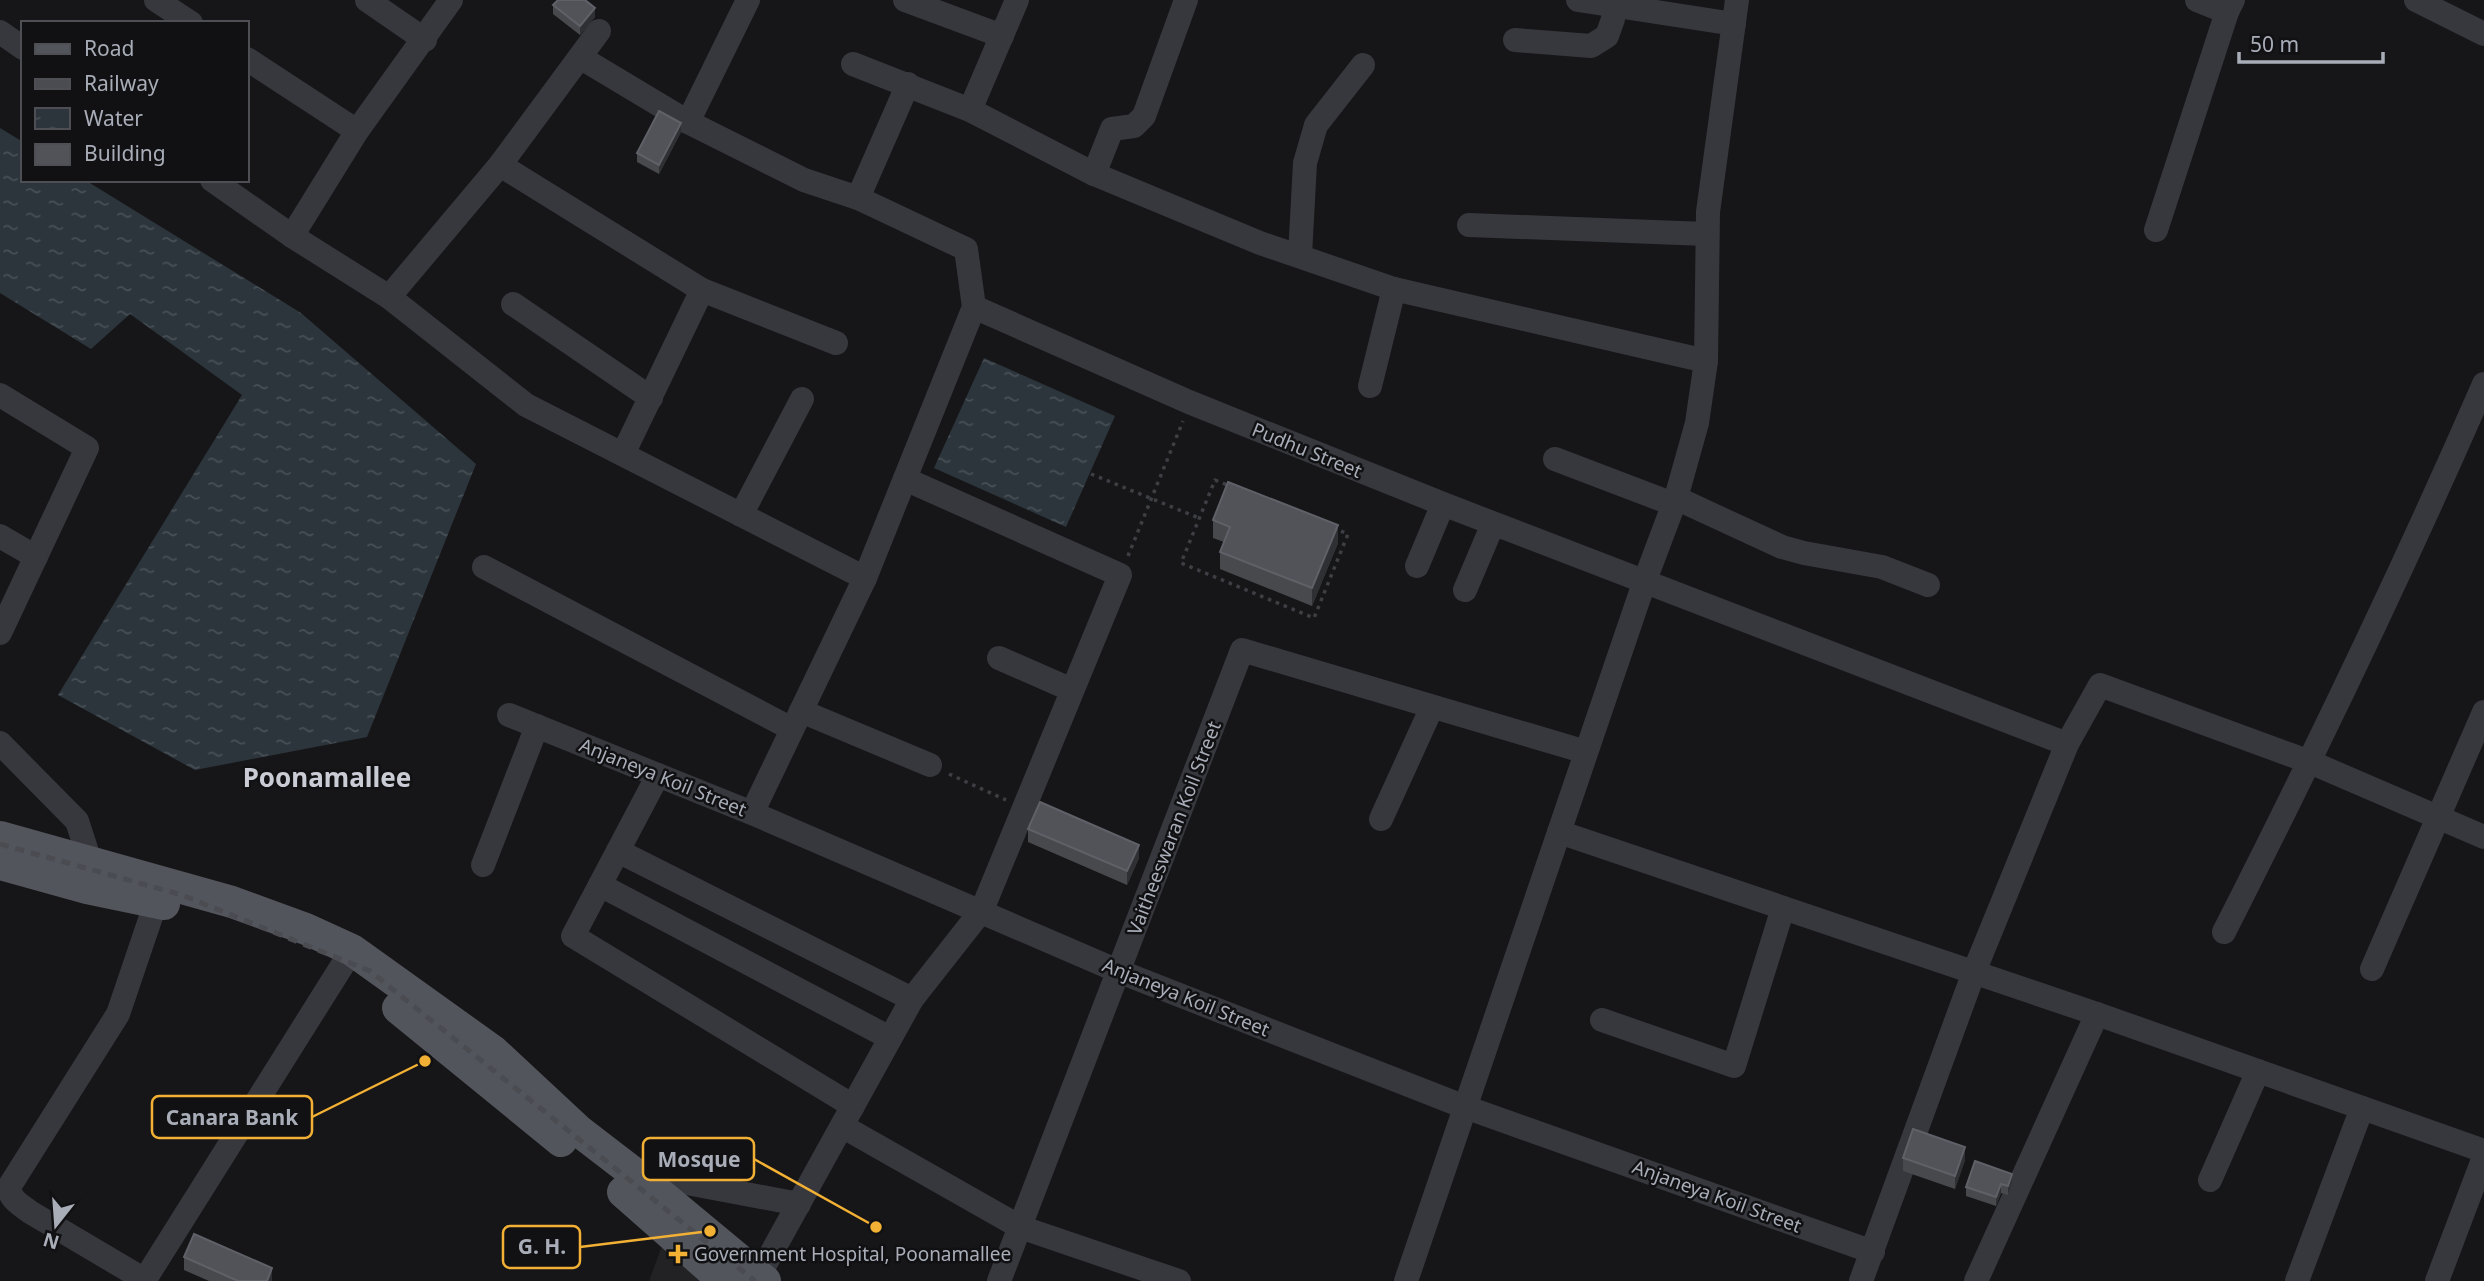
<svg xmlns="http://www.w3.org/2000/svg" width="2484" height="1281" font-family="'Noto Sans',sans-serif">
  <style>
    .built { fill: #222225 }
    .water { fill: url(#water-ripples) }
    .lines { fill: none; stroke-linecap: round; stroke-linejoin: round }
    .path { stroke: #3d3f44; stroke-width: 3.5; stroke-dasharray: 3.5 5; stroke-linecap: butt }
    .minor { stroke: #37383d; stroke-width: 24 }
    .major { stroke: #53555c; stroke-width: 32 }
    .rail { stroke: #4a4c52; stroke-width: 5; stroke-dasharray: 9 7; stroke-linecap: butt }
    .wall { fill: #47494d }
    .shaded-wall { fill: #2f3033 }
    .building { fill: #525359; stroke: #5f6168; stroke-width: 2 }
    .poi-dot { fill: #f2b134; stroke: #111113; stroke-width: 2.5 }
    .labels { text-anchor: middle; stroke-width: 5; stroke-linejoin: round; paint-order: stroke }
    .street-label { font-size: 19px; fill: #a8adb8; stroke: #111113 }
    .poi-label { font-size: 19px; fill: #a8adb8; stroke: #111113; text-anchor: start }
    .district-label { font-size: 26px; font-weight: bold; fill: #c9ccd4; stroke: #111113 }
    .leader { fill: none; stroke: #f2b134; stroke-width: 2.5 }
    .callout-dot { fill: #f2b134; stroke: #111113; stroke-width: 2.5 }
    .callout { fill: #111113; stroke: #f2b134; stroke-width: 2.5 }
    .callout-label { font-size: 21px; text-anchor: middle; font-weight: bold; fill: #a8adb8 }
  </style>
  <defs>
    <pattern id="water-ripples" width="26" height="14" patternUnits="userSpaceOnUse" patternTransform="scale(1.75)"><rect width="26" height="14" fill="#2c353c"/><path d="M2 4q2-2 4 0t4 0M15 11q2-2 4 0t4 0" fill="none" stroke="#485056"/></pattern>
  </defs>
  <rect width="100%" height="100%" fill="#161618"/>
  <polygon class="built" points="669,1227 725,1281 649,1281"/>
  <g class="water">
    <polygon points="0,128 23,142 23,180 85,180 301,313 476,464 367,737 195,770 58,695 242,395 130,314 91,349 0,293"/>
    <polygon points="984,358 1115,416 1066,527 934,468"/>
  </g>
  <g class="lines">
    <g class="path">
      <polyline points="1091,474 1199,518"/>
      <polygon points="1215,480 1348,534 1314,618 1181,563"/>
      <polyline points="1128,556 1183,421"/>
      <polyline points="949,774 1006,800"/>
    </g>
    <g class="minor">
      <polyline points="156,0 191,23"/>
      <polyline points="367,0 425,40"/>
      <polyline points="905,0 1002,36"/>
      <polyline points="1578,0 1734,24"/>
      <polyline points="2197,0 2227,12 2233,0"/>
      <polyline points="2416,0 2484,34"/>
      <polyline points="0,32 23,48"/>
      <polyline points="1515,40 1591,46 1607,36 1613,19 1614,5"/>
      <polyline points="247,59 357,131"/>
      <polyline points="579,60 588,62 688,122 804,180 858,198 966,249 974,307 865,578 752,813"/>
      <polyline points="853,64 970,110 1094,174 1260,243 1394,289 1706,361"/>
      <polyline points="970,110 1017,0"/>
      <polyline points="688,122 748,0"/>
      <polyline points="500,165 702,290 836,343"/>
      <polyline points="1094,174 1112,129 1134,126 1144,116 1186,0"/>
      <polyline points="212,180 292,236 389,297 526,405 865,578"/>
      <polyline points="858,198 908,84"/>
      <polyline points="1469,225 1706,234"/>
      <polyline points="2156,230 2227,12"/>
      <polyline points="292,236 357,131 451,0"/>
      <polyline points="1300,255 1305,163 1316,125 1363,65"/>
      <polyline points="389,297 500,165 599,31"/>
      <polyline points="513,304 651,398"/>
      <polyline points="974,307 1189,402 1443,504 2067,744"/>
      <polyline points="1370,386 1394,289"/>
      <polyline points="0,395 87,448 0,633"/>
      <polyline points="623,454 702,290"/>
      <polyline points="1555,459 1673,504"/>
      <polyline points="1676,498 1782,547 1804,553 1882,567 1928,585"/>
      <polyline points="741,515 802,399"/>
      <polyline points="0,536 36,557"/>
      <polyline points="1417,566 1443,504"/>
      <polyline points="484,567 792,729"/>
      <polyline points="1465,590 1493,524"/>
      <polyline points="999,658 1072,690"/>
      <polyline points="801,711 930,765"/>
      <polyline points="509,715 752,813 1118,971 1465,1107 1873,1252"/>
      <polyline points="0,743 77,821 91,864 89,876"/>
      <polyline points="658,775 573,936 853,1106"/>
      <polyline points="1381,819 1432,707"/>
      <polyline points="1559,832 2097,1014 2484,1151"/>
      <polyline points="618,851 912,999"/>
      <polyline points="483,865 537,726"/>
      <polyline points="600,885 890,1038"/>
      <path d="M2224 932C2316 751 2403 570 2484 384"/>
      <polyline points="2372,969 2484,712"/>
      <polyline points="1602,1020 1734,1066 1783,908"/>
      <polyline points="842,1126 1020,1227 1179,1281"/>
      <polyline points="634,1173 799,1204"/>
      <polyline points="2210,1180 2258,1071"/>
      <path d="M145 1280 30 1212C20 1204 10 1200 9 1187L118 1014 156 902"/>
      <polyline points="144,1281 352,950"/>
      <polyline points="756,1281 912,999 982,910 1120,575 905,479"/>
      <polyline points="999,1281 1242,650 1586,752"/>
      <polyline points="1406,1281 1644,583 1676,498 1697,423 1706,361 1708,212 1737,0"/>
      <polyline points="1861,1281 1974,972 2067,744 2100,685 2310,762 2484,837"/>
      <polyline points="1976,1281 2097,1014"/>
      <polyline points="2297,1281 2362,1108"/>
      <polyline points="2437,1281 2484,1157"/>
    </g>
    <g class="major">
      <polyline points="0,837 232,902 306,929 352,950 493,1051 579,1131 648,1184 765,1281"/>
      <polyline points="0,864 87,888 164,904"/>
      <polyline points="398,1008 561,1141"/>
      <polyline points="623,1192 724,1281"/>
    </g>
    <polyline class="rail" points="0,844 182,895 370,971 755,1281"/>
  </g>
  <g class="wall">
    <polygon points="553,5 595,17 580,35 553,14"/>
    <polygon points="681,132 659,174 637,162 637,153"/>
    <polygon points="1213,520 1338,543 1312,606 1220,569 1220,552 1224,542 1213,538"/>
    <polygon points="1028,829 1139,858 1127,885 1028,842"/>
    <polygon points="1903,1158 1965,1160 1955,1189 1903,1171"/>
    <polygon points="2012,1183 2008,1195 2001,1193 1996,1206 1966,1196 1966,1187"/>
    <polygon points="184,1257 272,1281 209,1281 184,1270"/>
  </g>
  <g class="shaded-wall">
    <polygon points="595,8 595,17 580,35 580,26"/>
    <polygon points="681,123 681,132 659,174 659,165"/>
    <polygon points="1338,525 1338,543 1312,606 1312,588"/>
    <polygon points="1139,845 1139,858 1127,885 1127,871"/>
    <polygon points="1965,1147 1965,1160 1955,1189 1955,1176"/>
    <polygon points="2012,1174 2012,1183 2008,1195 2008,1186"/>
    <polygon points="2001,1184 2001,1193 1996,1206 1996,1197"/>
    <polygon points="272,1268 272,1281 267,1281"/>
  </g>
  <g class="building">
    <polygon points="558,0 585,0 595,8 580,26 553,5"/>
    <polygon points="659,111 681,123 659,165 637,153"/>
    <polygon points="1228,482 1338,525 1312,588 1220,552 1230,527 1213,520"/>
    <polygon points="1040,802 1139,845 1127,871 1028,829"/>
    <polygon points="1913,1129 1965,1147 1955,1176 1903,1158"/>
    <polygon points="1975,1161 2012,1174 2008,1186 2001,1184 1996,1197 1966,1187"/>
    <polygon points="194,1234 272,1268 267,1281 238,1281 184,1257"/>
  </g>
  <path class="poi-dot" d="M674.5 1243.5h7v7h7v7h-7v7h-7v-7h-7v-7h7z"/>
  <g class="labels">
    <g class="street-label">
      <text transform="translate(1307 450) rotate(22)" y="7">Pudhu Street</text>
      <text transform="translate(663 777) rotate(22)" y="7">Anjaneya Koil Street</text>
      <text transform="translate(1174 828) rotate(-69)" y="7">Vaitheeswaran Koil Street</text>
      <text transform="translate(1186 997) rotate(22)" y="7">Anjaneya Koil Street</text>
      <text transform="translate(1717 1196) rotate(20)" y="7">Anjaneya Koil Street</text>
    </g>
    <g class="poi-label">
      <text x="694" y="1261">Government Hospital, Poonamallee</text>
    </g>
    <g class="district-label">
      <text x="327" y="787">Poonamallee</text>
    </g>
  </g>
  <path class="leader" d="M425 1061L312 1117M876 1227L754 1159M710 1231L580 1247"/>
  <g class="callout-dot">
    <circle cx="425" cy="1061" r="7"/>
    <circle cx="876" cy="1227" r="7"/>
    <circle cx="710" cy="1231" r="7"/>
  </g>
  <g class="callout">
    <rect x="152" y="1096" width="160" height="42" rx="7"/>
    <rect x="643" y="1138" width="111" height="42" rx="7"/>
    <rect x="503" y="1226" width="77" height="42" rx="7"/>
  </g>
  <g class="callout-label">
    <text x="232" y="1125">Canara Bank</text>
    <text x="699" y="1167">Mosque</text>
    <text x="542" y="1254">G. H.</text>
  </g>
  <rect x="21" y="21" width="228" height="161" fill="#111113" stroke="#4d4f55" stroke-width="2"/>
  <rect x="35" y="44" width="35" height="10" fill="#53555c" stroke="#4d4f55" stroke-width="2"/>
  <text x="84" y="56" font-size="21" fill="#a8adb8">Road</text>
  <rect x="35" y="79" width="35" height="10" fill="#4a4c52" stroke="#4d4f55" stroke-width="2"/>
  <text x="84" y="91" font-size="21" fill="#a8adb8">Railway</text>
  <rect x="35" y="108" width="35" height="21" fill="url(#water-ripples)" stroke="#4d4f55" stroke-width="2"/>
  <text x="84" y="126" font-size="21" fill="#a8adb8">Water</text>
  <rect x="35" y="144" width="35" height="21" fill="#525359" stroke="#4d4f55" stroke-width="2"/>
  <text x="84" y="161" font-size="21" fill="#a8adb8">Building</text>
  <g transform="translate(56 1225) rotate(197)" stroke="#111113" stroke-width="5" paint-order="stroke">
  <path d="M0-5L12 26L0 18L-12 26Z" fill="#a8adb8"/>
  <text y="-10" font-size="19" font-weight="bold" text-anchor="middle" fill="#a8adb8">N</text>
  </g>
  <path d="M2239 52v10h144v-10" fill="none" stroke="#a8adb8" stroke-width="3.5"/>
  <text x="2250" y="52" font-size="21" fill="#a8adb8" stroke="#111113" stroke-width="5" paint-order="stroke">50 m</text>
</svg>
